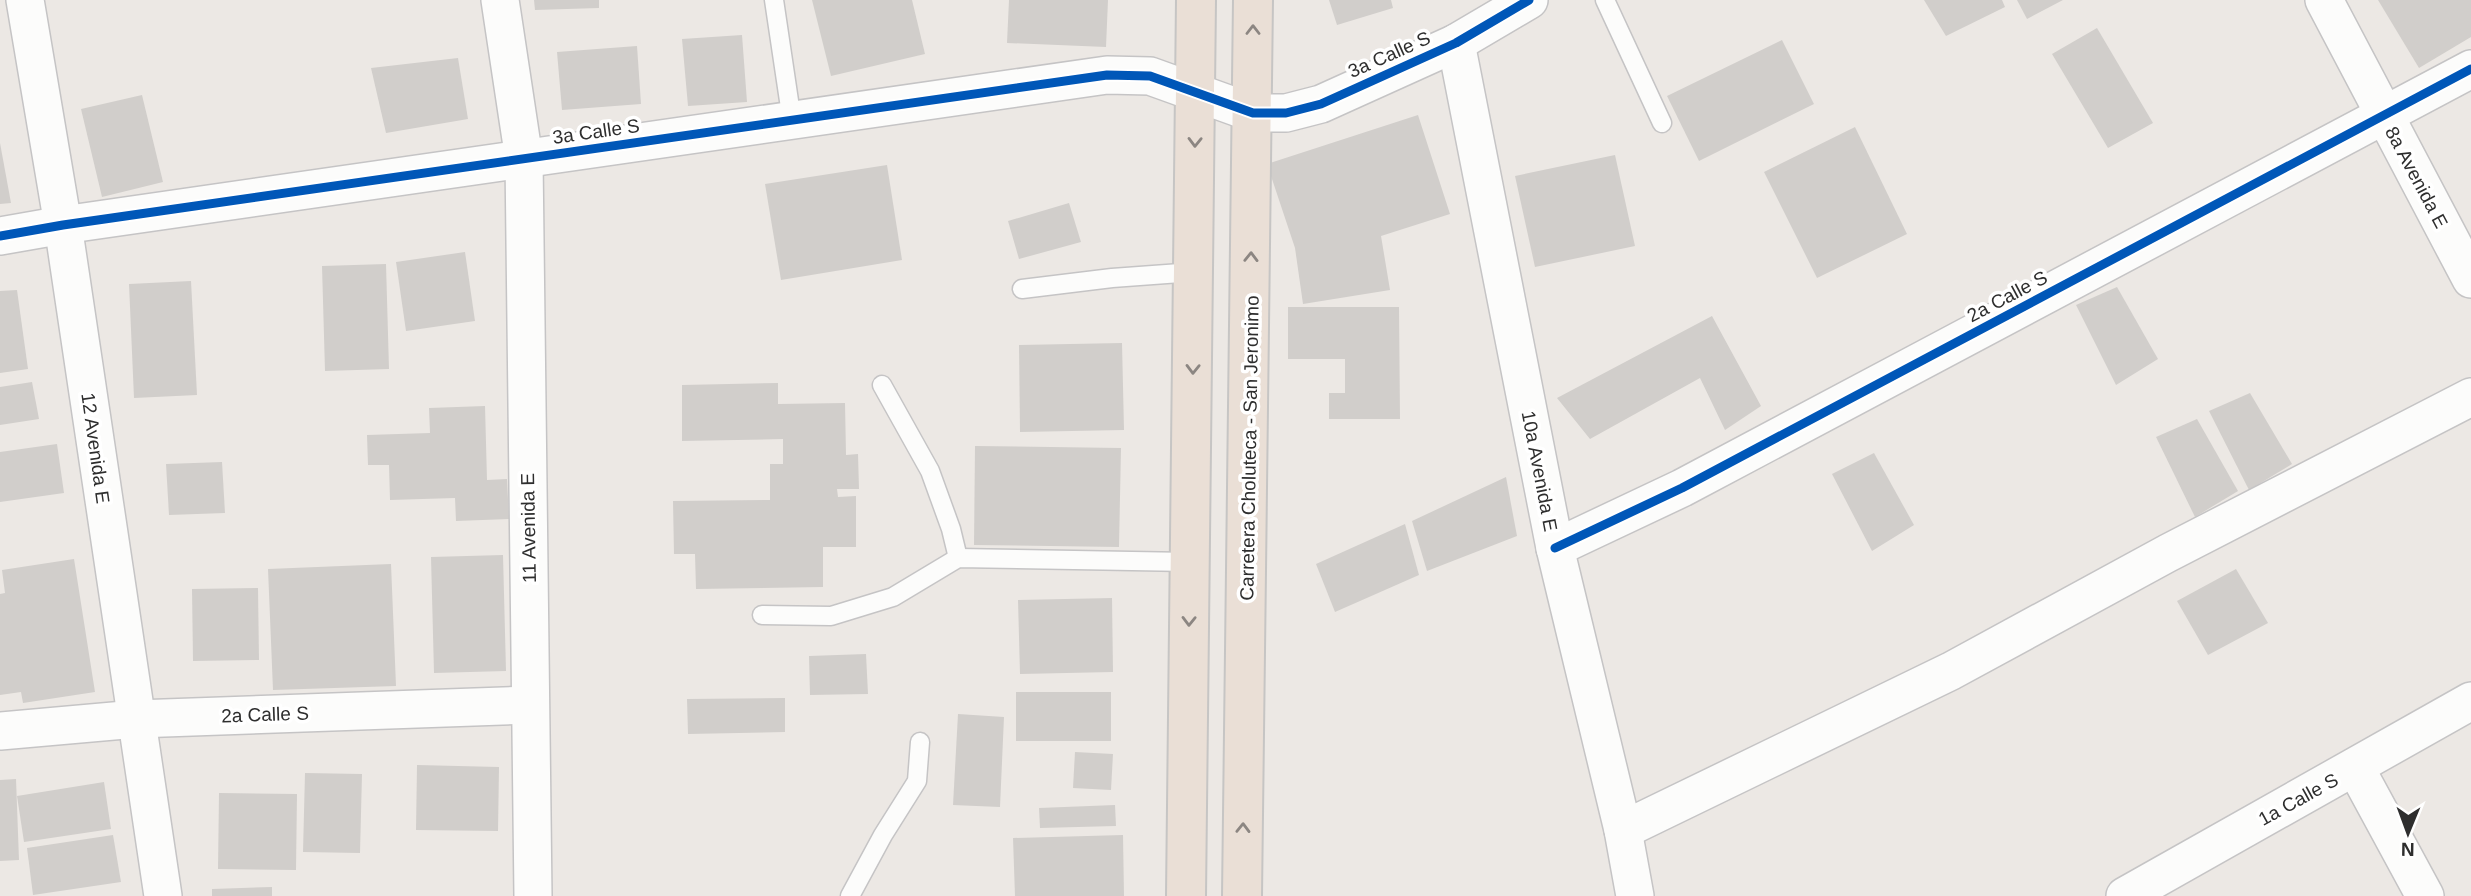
<svg xmlns="http://www.w3.org/2000/svg" width="2471" height="896" font-family="Arial,sans-serif">
  <style>
    .building { fill: #d1cecb }
    .lines { fill: none; stroke-linecap: round; stroke-linejoin: round }
    .lane-casing { stroke: #c5c4c5; stroke-width: 21 }
    .street-casing { stroke: #c5c4c5; stroke-width: 40 }
    .highway-casing { stroke: #c6c5c4; stroke-width: 42 }
    .lane { stroke: #fcfcfb; stroke-width: 18 }
    .street { stroke: #fcfcfb; stroke-width: 37 }
    .highway { stroke: #eadfd6; stroke-width: 38 }
    .cycleway-casing { stroke: #fff; stroke-width: 13 }
    .cycleway { stroke: #0057b8; stroke-width: 9 }
    .oneway { stroke: #8c8682 }
    .labels { text-anchor: middle; stroke-width: 7; stroke-linejoin: round; paint-order: stroke }
    .street-label { font-size: 19px; fill: #2e2e2e; stroke: #fff }
  </style>
  <rect width="100%" height="100%" fill="#ece8e4"/>
  <g class="building">
    <polygon points="534,0 599,0 599,8 535,10"/>
    <polygon points="812,0 912,0 925,54 831,76"/>
    <polygon points="1009,0 1108,0 1106,47 1007,43"/>
    <polygon points="1329,0 1391,0 1393,8 1337,25"/>
    <polygon points="1924,0 2002,0 2005,7 1946,36"/>
    <polygon points="2017,0 2063,0 2027,19"/>
    <polygon points="2378,0 2471,0 2471,37 2419,68"/>
    <polygon points="2097,28 2153,123 2108,148 2052,54"/>
    <polygon points="742,35 747,102 688,106 682,39"/>
    <polygon points="1782,40 1814,104 1699,161 1667,96"/>
    <polygon points="637,46 641,104 562,110 557,52"/>
    <polygon points="458,58 468,119 386,133 371,68"/>
    <polygon points="142,95 163,182 102,197 81,109"/>
    <polygon points="1418,115 1450,214 1381,236 1390,290 1303,304 1295,248 1267,164"/>
    <polygon points="1855,127 1907,234 1817,278 1764,172"/>
    <polygon points="0,143 11,203 0,204"/>
    <polygon points="1615,155 1635,246 1535,267 1515,176"/>
    <polygon points="887,165 902,260 781,280 765,184"/>
    <polygon points="1069,203 1081,242 1019,259 1008,221"/>
    <polygon points="465,252 475,321 406,331 396,262"/>
    <polygon points="386,264 389,369 325,371 322,266"/>
    <polygon points="191,281 197,395 134,398 129,284"/>
    <polygon points="2117,287 2158,359 2116,385 2076,305"/>
    <polygon points="17,290 28,369 0,373 0,291"/>
    <polygon points="1288,307 1399,307 1400,419 1329,419 1329,393 1345,393 1345,359 1288,359"/>
    <polygon points="1712,316 1761,406 1725,430 1700,378 1590,439 1557,398"/>
    <polygon points="1122,343 1124,430 1020,432 1019,345"/>
    <polygon points="32,382 39,419 0,425 0,387"/>
    <polygon points="778,383 778,404 845,403 846,455 858,454 859,489 837,489 838,497 856,496 856,547 823,547 823,587 696,589 695,554 674,554 673,501 770,500 770,464 783,464 783,439 682,441 682,385"/>
    <polygon points="2250,393 2292,464 2249,490 2209,411"/>
    <polygon points="485,406 487,480 507,479 509,519 456,521 455,498 390,500 389,465 368,465 367,435 430,433 429,408"/>
    <polygon points="2197,419 2238,491 2195,517 2156,437"/>
    <polygon points="57,444 64,493 0,502 0,452"/>
    <polygon points="975,446 1121,448 1119,547 974,545"/>
    <polygon points="1874,453 1914,525 1872,551 1832,474"/>
    <polygon points="222,462 225,513 169,515 166,464"/>
    <polygon points="1506,477 1517,536 1427,571 1412,521"/>
    <polygon points="1405,524 1419,575 1335,612 1316,564"/>
    <polygon points="503,555 506,671 434,673 431,557"/>
    <polygon points="74,559 95,692 23,703 21,692 0,695 0,594 5,593 2,570"/>
    <polygon points="391,564 396,686 273,690 268,569"/>
    <polygon points="2236,569 2268,623 2208,655 2177,601"/>
    <polygon points="258,588 259,660 193,661 192,589"/>
    <polygon points="1112,598 1113,672 1020,674 1018,600"/>
    <polygon points="866,654 868,694 810,695 809,656"/>
    <rect x="1016" y="692" width="95" height="49"/>
    <polygon points="785,698 785,732 688,734 687,699"/>
    <polygon points="958,714 1004,717 1000,807 953,805"/>
    <polygon points="1075,752 1113,754 1111,790 1073,788"/>
    <polygon points="417,765 499,767 498,831 416,830"/>
    <polygon points="305,773 362,774 360,853 303,852"/>
    <polygon points="16,779 19,860 0,861 0,780"/>
    <polygon points="104,782 111,829 24,842 17,796"/>
    <polygon points="219,793 297,794 296,870 218,869"/>
    <polygon points="1115,805 1116,826 1040,828 1039,808"/>
    <polygon points="113,835 121,882 33,895 27,848"/>
    <polygon points="1123,835 1124,896 1015,896 1013,838"/>
    <polygon points="272,887 272,896 212,896 212,889"/>
  </g>
  <g class="lines">
    <g class="lane-casing">
      <g id="lane">
        <polyline points="774,0 792,121"/>
        <polyline points="1605,0 1662,123"/>
        <polyline points="1022,289 1112,278 1194,272"/>
        <polyline points="882,385 930,471 951,529 958,558"/>
        <polyline points="762,615 831,616 893,597 958,558 1190,562"/>
        <polyline points="850,896 883,835 917,781 920,742"/>
      </g>
    </g>
    <g class="street-casing">
      <g id="street">
        <polyline points="25,0 63,225 163,896"/>
        <polyline points="500,0 524,159 533,896"/>
        <polyline points="2324,0 2471,279"/>
        <polyline points="1456,43 1555,548 1623,830 1635,896"/>
        <polyline points="0,236 63,225 1107,75 1150,76 1253,113 1286,113 1321,104 1456,43 1529,0"/>
        <polyline points="1555,548 1682,488 2471,69"/>
        <polyline points="0,731 136,719 530,705"/>
        <polyline points="2355,767 2425,896"/>
        <polyline points="1623,830 1951,671 2168,553 2471,397"/>
        <polyline points="2125,896 2471,701"/>
      </g>
    </g>
    <g class="highway-casing">
      <g id="highway">
        <polyline points="1186,896 1196,0"/>
        <polyline points="1242,896 1253,0"/>
      </g>
    </g>
    <use href="#lane" class="lane"/>
    <use href="#street" class="street"/>
    <use href="#highway" class="highway"/>
    <g class="cycleway-casing">
      <g id="cycleway">
        <polyline points="0,236 63,225 1107,75 1150,76 1253,113 1286,113 1321,104 1456,43 1529,0"/>
        <polyline points="1555,548 1682,488 2471,69"/>
      </g>
    </g>
    <use href="#cycleway" class="cycleway"/>
  </g>
  <defs><path id="oneway-chevron" d="M-2-3.5L2.5 0L-2 3.5" fill="none" stroke-width="1.6" stroke-linecap="round" stroke-linejoin="round" transform="scale(1.75)"/></defs>
  <g class="oneway">
    <use href="#oneway-chevron" transform="translate(1253 30) rotate(-90)"/>
    <use href="#oneway-chevron" transform="translate(1195 142) rotate(91)"/>
    <use href="#oneway-chevron" transform="translate(1251 257) rotate(-89)"/>
    <use href="#oneway-chevron" transform="translate(1193 369) rotate(91)"/>
    <use href="#oneway-chevron" transform="translate(1189 621) rotate(91)"/>
    <use href="#oneway-chevron" transform="translate(1243 828) rotate(-89)"/>
  </g>
  <g class="labels">
    <g class="street-label">
      <text transform="translate(1389 54) rotate(-24)" y="7">3a Calle S</text>
      <text transform="translate(596 131) rotate(-8)" y="7">3a Calle S</text>
      <text transform="translate(2417 177) rotate(62)" y="7">8a Avenida E</text>
      <text transform="translate(2007 296) rotate(-28)" y="7">2a Calle S</text>
      <text transform="translate(96 448) rotate(82)" y="7">12 Avenida E</text>
      <text transform="translate(1249 448) rotate(-89)" y="7">Carretera Choluteca - San Jeronimo</text>
      <text transform="translate(1540 471) rotate(79)" y="7">10a Avenida E</text>
      <text transform="translate(528 528) rotate(-91)" y="7">11 Avenida E</text>
      <text transform="translate(265 714) rotate(-2)" y="7">2a Calle S</text>
      <text transform="translate(2298 799) rotate(-29)" y="7">1a Calle S</text>
    </g>
  </g>
  <g transform="translate(2408 833) rotate(181)" stroke="#ffffff" stroke-width="5" paint-order="stroke">
  <path d="M0-5L12 26L0 18L-12 26Z" fill="#2e2e2e"/>
  <text y="-10" font-size="19" font-weight="bold" text-anchor="middle" fill="#2e2e2e">N</text>
  </g>
</svg>
